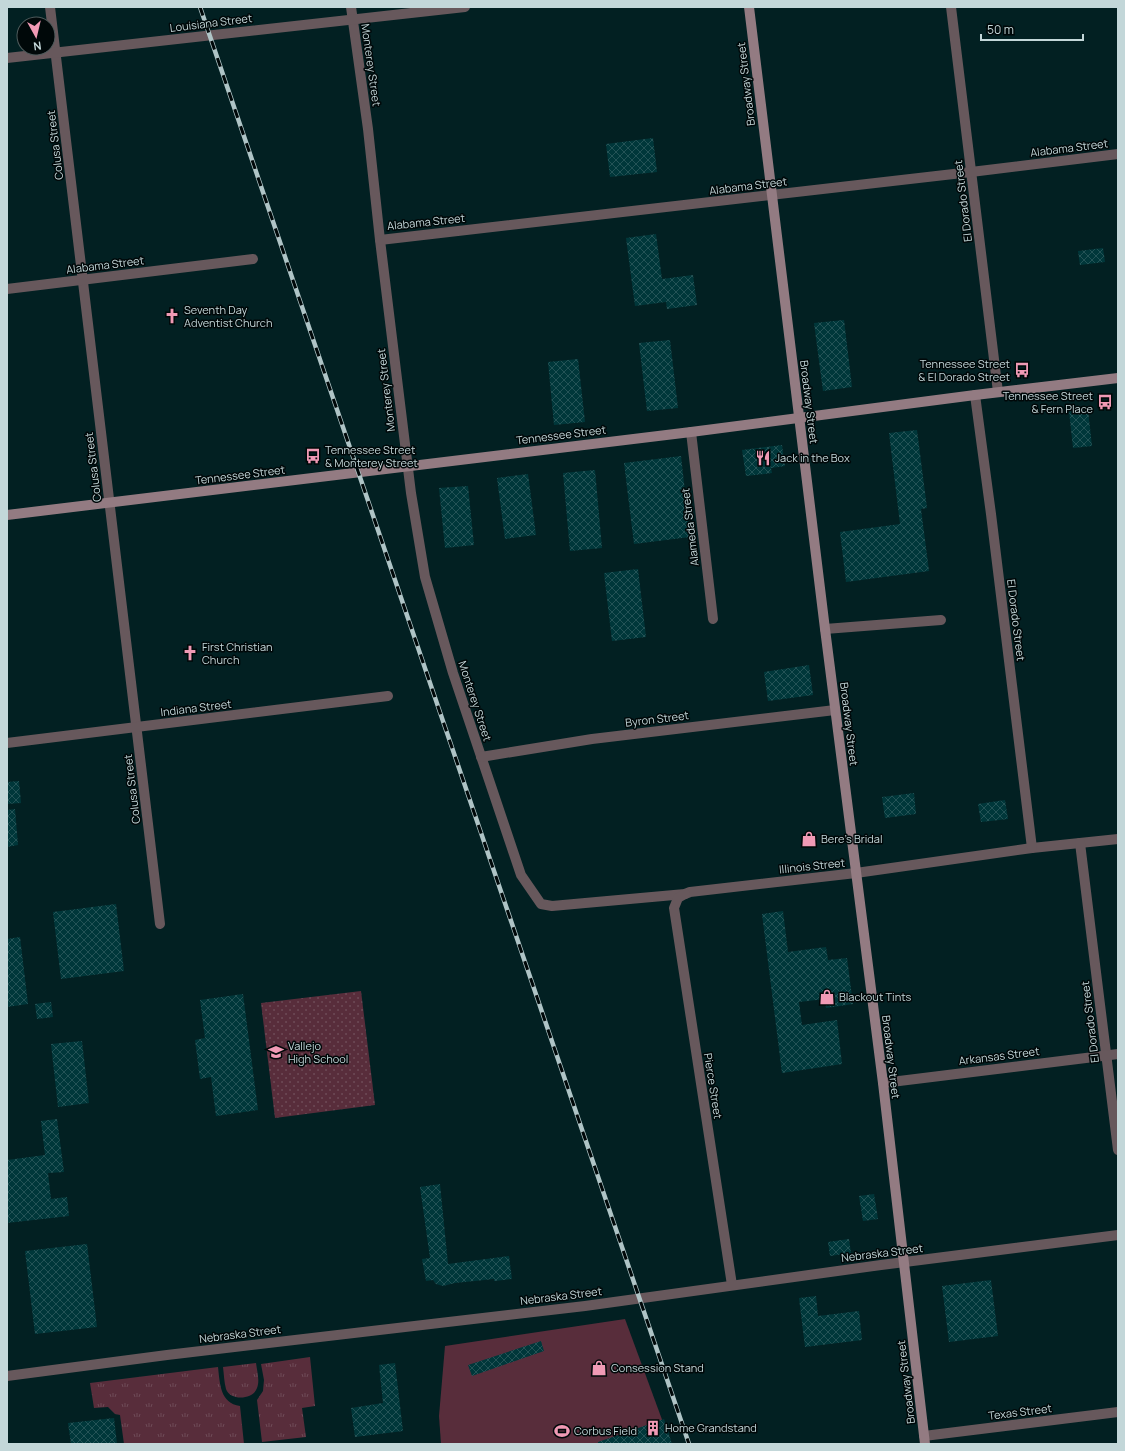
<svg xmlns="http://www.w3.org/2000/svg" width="1125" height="1451" font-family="Manrope,sans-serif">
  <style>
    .grass { fill: url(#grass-tufts) }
    .park { fill: url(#park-dots) }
    .pitch { fill: #582d3b }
    .building { fill: url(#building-cross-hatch) }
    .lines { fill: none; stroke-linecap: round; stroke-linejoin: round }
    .minor { stroke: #67585c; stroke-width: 10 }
    .tertiary { stroke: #67585c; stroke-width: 10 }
    .secondary { stroke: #937b82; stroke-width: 10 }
    .rail-casing { stroke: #afc4c6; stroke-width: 4.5 }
    .rail { stroke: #000809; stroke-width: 3; stroke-dasharray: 9; stroke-linecap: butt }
    .labels { text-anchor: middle; stroke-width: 3; stroke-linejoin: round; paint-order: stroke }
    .street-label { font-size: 11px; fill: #c3d7d9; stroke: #000809 }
    .poi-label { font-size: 11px; fill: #c3d7d9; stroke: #000809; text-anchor: start }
  </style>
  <defs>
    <pattern id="grass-tufts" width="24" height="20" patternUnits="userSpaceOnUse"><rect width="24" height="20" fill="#582d3b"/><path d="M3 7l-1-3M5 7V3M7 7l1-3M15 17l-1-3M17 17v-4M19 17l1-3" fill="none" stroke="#6e4b57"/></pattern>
    <pattern id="park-dots" width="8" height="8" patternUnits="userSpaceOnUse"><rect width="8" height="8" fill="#582d3b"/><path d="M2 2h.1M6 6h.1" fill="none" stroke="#6e4b57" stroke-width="1.8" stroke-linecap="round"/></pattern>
    <pattern id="building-cross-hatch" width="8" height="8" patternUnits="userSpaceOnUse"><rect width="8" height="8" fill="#00373a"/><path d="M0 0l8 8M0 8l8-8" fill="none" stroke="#245356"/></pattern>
  </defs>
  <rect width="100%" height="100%" fill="#022022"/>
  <g class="grass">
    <polygon points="310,1357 315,1406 302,1408 306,1437 262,1442 257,1400 263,1391 264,1380 261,1364"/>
    <path d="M256 1363C257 1371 260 1381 257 1388 253 1400 230 1401 226 1389 224 1382 224 1374 223 1367Z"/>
    <path d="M218 1367C220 1384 220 1403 240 1406L244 1444H124L120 1415 115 1414 108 1407 94 1408 90 1383Z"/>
  </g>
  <polygon class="park" points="361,991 375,1105 275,1118 261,1003"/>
  <polygon class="pitch" points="625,1319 671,1444 441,1444 439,1416 445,1346"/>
  <g class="building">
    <polygon points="653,138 657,172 610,177 606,144"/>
    <polygon points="656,234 662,279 693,275 697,305 667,309 666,302 635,306 626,238"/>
    <polygon points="1103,248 1105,262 1080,265 1078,251"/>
    <polygon points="844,320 852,387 823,391 814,323"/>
    <polygon points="670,340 678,408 647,411 639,343"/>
    <polygon points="578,359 585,422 554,425 548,362"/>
    <polygon points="1088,410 1092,446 1073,448 1069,411"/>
    <polygon points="917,430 927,508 921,509 929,571 846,582 840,532 900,524 889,433"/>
    <polygon points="782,445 785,466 771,468 772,473 746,476 742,450"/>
    <polygon points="681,456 690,537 634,544 624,463"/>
    <polygon points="595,470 602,548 570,551 563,473"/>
    <polygon points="528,474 536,535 505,539 497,478"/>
    <polygon points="468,486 474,545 445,548 439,488"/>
    <polygon points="638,569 646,637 612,641 604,573"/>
    <polygon points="809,665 813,695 768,701 764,672"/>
    <polygon points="19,781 21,803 7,804 7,782"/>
    <polygon points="914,793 916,814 885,818 882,797"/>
    <polygon points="1005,800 1008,819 981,822 978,804"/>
    <polygon points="15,809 18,845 7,847 7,810"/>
    <polygon points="116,904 124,971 61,979 53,912"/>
    <polygon points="783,911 788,952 826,947 828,960 847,958 853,1004 826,1008 825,999 799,1002 802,1025 837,1020 842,1064 782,1073 762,914"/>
    <polygon points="20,937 28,1004 7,1007 7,939"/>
    <polygon points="243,994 258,1110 216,1116 211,1077 200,1079 195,1040 205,1038 200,1000"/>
    <polygon points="51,1002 53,1017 37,1019 35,1004"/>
    <polygon points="82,1041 89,1103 58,1107 51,1044"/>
    <polygon points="57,1119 64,1172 48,1173 51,1199 67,1197 69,1216 7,1223 7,1160 45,1155 41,1121"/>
    <polygon points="440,1184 448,1264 509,1256 512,1279 494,1281 494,1279 455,1283 443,1286 436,1284 433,1280 426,1281 422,1259 430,1258 420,1187"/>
    <polygon points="874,1194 878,1219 863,1221 859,1196"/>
    <polygon points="849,1239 851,1253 830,1256 828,1242"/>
    <polygon points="87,1244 97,1327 35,1334 25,1251"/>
    <polygon points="991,1280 998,1336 949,1342 942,1286"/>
    <polygon points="816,1296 818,1316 859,1311 862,1340 805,1347 799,1298"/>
    <polygon points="541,1341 544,1351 472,1376 468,1365"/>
    <polygon points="395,1363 403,1431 355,1437 351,1408 383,1403 379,1365"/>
    <polygon points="114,1418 117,1444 71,1444 68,1423"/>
    <polygon points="664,1419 672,1444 598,1444 598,1442"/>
  </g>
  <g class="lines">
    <g class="minor">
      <polyline points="50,7 160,924"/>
      <polyline points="351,7 368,129 380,240 411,493 425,577 453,673 521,875 541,904 552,906 685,894 690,892 856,873 1032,848 1118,839"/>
      <polyline points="951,7 998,392"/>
      <polyline points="7,58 465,7"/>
      <polyline points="380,240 971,172 1118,154"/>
      <polyline points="7,289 253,259"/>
      <polyline points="975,395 991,514 1032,848"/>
      <polyline points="691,432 713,619"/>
      <polyline points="825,629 941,620"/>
      <polyline points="7,743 388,696"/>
      <polyline points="481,757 592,739 835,710"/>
      <polyline points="1080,843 1118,1150"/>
      <polyline points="685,894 678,898 674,908 732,1285"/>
      <polyline points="883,1083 1118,1054"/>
      <polyline points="924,1436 1118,1412"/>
    </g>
    <polyline class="tertiary" points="7,1376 167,1355 585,1306 881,1265 1118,1235"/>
    <g class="secondary">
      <polyline points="749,7 825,629 883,1083 925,1444"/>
      <polyline points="7,515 691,432 975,395 1118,378"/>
    </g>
    <g class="rail-casing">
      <polyline id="rail" points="200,7 689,1444"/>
    </g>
    <use href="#rail" class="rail"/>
  </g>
  <defs>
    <g id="church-bare" transform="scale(1.2)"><path d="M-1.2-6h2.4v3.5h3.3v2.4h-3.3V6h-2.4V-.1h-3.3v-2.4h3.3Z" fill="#f09ab5" stroke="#000809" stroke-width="2.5" paint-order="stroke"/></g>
    <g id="bus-bare" transform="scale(1.2)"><path d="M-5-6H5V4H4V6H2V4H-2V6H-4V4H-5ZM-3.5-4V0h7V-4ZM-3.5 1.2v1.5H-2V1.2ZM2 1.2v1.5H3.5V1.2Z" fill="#f09ab5" stroke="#000809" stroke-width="2.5" paint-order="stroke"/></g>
    <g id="restaurant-bare" transform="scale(1.2)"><path d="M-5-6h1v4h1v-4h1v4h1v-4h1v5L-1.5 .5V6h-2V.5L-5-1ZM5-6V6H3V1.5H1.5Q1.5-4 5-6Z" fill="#f09ab5" stroke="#000809" stroke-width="2.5" paint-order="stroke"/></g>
    <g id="shop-bare" transform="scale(1.2)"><path d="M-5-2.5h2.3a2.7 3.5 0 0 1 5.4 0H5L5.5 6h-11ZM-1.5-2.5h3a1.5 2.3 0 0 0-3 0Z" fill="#f09ab5" stroke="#000809" stroke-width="2.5" paint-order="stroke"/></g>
    <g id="school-bare" transform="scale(1.2)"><path d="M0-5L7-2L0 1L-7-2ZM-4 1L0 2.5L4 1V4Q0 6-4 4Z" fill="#f09ab5" stroke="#000809" stroke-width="2.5" paint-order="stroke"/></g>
    <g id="building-bare" transform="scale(1.2)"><path d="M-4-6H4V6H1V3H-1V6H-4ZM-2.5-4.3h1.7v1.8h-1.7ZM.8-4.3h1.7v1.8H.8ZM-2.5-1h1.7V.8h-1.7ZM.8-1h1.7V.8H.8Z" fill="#f09ab5" stroke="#000809" stroke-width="2.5" paint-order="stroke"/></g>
    <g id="stadium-bare" transform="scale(1.2)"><path d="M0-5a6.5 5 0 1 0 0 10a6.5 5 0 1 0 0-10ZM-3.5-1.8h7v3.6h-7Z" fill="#f09ab5" stroke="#000809" stroke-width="2.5" paint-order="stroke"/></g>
  </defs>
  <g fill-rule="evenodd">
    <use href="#church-bare" x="172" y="316"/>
    <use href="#bus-bare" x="1022" y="370"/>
    <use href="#bus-bare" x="1105" y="402"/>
    <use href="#bus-bare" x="313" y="456"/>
    <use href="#restaurant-bare" x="763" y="458"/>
    <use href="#church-bare" x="190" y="653"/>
    <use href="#shop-bare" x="809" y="839"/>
    <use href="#shop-bare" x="827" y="997"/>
    <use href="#school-bare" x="276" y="1052"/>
    <use href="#shop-bare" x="599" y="1368"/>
    <use href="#building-bare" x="653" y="1428"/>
    <use href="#stadium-bare" x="562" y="1431"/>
  </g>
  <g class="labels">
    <g class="street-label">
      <text transform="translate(211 23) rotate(-7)" y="4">Louisiana Street</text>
      <text transform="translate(371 65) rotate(82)" y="4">Monterey Street</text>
      <text transform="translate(746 84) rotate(-97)" y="4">Broadway Street</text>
      <text transform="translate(55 145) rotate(-97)" y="4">Colusa Street</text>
      <text transform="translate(1069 148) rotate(-7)" y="4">Alabama Street</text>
      <text transform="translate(748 186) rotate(-7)" y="4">Alabama Street</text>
      <text transform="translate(963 201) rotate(-97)" y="4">El Dorado Street</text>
      <text transform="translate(426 222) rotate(-6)" y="4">Alabama Street</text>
      <text transform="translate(105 265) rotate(-7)" y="4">Alabama Street</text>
      <text transform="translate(386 390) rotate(-97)" y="4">Monterey Street</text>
      <text transform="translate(809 402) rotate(83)" y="4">Broadway Street</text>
      <text transform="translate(561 435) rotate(-7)" y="4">Tennessee Street</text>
      <text transform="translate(93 467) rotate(-97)" y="4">Colusa Street</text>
      <text transform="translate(240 475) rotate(-7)" y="4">Tennessee Street</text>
      <text transform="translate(690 527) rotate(-97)" y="4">Alameda Street</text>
      <text transform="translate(1016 620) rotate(83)" y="4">El Dorado Street</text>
      <text transform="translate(475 701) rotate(72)" y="4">Monterey Street</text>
      <text transform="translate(196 708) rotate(-7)" y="4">Indiana Street</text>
      <text transform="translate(657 719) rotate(-7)" y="4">Byron Street</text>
      <text transform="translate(849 724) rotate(83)" y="4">Broadway Street</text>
      <text transform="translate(132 789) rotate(-97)" y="4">Colusa Street</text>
      <text transform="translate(812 866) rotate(-6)" y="4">Illinois Street</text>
      <text transform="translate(1090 1022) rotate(-97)" y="4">El Dorado Street</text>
      <text transform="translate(999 1056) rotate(-7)" y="4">Arkansas Street</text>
      <text transform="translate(891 1057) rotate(83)" y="4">Broadway Street</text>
      <text transform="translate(713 1086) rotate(81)" y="4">Pierce Street</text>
      <text transform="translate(882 1253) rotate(-7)" y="4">Nebraska Street</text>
      <text transform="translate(561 1296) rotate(-7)" y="4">Nebraska Street</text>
      <text transform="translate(240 1334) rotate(-7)" y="4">Nebraska Street</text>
      <text transform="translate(906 1382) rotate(-97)" y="4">Broadway Street</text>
      <text transform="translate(1020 1412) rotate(-7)" y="4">Texas Street</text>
    </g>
    <g class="poi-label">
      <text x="184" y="314">Seventh Day<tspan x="184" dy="13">Adventist Church</tspan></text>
      <text x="1010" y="368" text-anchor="end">Tennessee Street<tspan x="1010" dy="13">&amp; El Dorado Street</tspan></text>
      <text x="1093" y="400" text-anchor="end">Tennessee Street<tspan x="1093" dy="13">&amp; Fern Place</tspan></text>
      <text x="325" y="454">Tennessee Street<tspan x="325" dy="13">&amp; Monterey Street</tspan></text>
      <text x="775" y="462">Jack in the Box</text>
      <text x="202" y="651">First Christian<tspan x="202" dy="13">Church</tspan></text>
      <text x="821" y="843">Bere's Bridal</text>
      <text x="839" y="1001">Blackout Tints</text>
      <text x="288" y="1050">Vallejo<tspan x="288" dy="13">High School</tspan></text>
      <text x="611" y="1372">Consession Stand</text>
      <text x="665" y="1432">Home Grandstand</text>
      <text x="574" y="1435">Corbus Field</text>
    </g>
  </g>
  <rect width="1125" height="1451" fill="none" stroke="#c3d7d9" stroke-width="16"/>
  <g transform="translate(36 36) rotate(172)"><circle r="19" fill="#000809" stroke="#4e5b5c"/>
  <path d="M0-3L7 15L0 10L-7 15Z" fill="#f09ab5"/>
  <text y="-6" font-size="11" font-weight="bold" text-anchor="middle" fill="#c3d7d9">N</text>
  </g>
  <path d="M981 34v6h102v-6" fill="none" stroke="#c3d7d9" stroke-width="2"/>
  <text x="987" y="34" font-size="12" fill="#c3d7d9" stroke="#000809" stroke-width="3" paint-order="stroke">50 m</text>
</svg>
